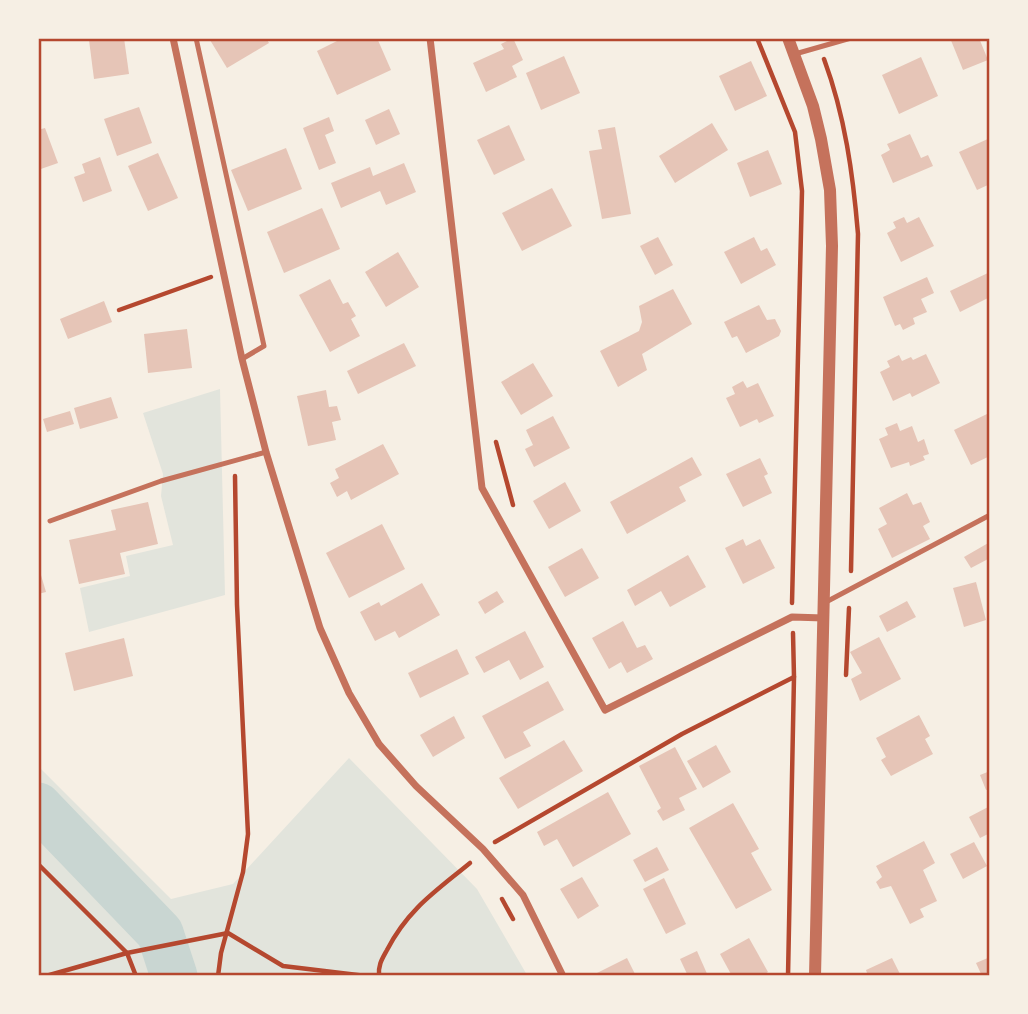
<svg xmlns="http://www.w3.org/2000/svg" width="1028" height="1014" font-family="Jost,sans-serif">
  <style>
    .green { fill: #e2e4dc }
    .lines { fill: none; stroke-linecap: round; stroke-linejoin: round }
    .river { stroke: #c9d6d2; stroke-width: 47 }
    .building { fill: #e6c5b7 }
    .path { stroke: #b5482f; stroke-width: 4.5 }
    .service { stroke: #c5725c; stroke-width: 5 }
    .minor { stroke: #c5725c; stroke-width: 7 }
    .tertiary { stroke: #c5725c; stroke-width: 12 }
    .neatline { fill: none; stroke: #b5482f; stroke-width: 2.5 }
  </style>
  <rect width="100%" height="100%" fill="#f6efe4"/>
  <g class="green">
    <polygon points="220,389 225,595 89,632 80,588 130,576 126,556 173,545 161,496 163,474 143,413"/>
    <polygon points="349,758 477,889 527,975 39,975 38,766 171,899 233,884"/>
  </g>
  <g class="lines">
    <polyline class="river" points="38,806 160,933 174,976"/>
  </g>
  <g class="building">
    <polygon points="102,38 124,38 129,74 94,79 89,40"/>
    <polygon points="214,38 266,38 269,43 227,68 210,40"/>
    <polygon points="343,38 377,38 391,70 337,95 317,51"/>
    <polygon points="513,38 523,60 512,66 517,77 486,92 473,63 504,49 501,44"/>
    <polygon points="950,38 979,38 988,60 963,70"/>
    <polygon points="564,56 580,93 541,110 526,73"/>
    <polygon points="921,57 938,96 899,114 882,75"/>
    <polygon points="751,61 767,96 735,111 719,76"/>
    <polygon points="139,107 152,143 117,156 104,119"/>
    <polygon points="389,109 400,134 376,145 365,120"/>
    <polygon points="329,117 334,131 325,135 336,163 319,170 303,128"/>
    <polygon points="712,123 728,150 675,183 659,156"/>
    <polygon points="509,125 525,160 494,175 477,140"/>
    <polygon points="615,127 631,214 602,219 589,151 602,149 598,130"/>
    <polygon points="45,128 58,163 38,170 38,130"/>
    <polygon points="910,134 921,158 928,155 933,166 893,183 881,155 890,150 887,144"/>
    <polygon points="990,138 990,184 977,190 959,152"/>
    <polygon points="286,148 302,189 248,211 231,170"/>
    <polygon points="768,150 782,184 750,197 737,163"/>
    <polygon points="158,153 178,198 148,211 128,166"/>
    <polygon points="100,157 112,191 83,202 74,177 85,173 82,164"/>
    <polygon points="404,163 416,192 386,205 380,191 341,208 331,183 370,167 373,176"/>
    <polygon points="552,188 572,226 522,251 502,213"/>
    <polygon points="322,208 340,249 284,273 267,232"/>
    <polygon points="904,217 907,223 919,217 934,246 901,262 887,233 896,228 893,222"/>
    <polygon points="658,237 673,265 655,275 640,246"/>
    <polygon points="754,237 761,251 767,248 776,265 741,284 724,252"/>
    <polygon points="398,252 419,287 386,307 365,272"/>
    <polygon points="990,272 990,297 960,312 950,291"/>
    <polygon points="927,277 934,293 921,299 927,312 913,318 915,324 903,330 900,324 895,326 883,297"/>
    <polygon points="330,279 343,304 348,302 356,316 351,319 360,336 330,352 299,295"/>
    <polygon points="673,289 692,324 642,354 647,370 618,387 600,351 639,331 642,322 639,306"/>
    <polygon points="104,301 112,322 68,339 60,319"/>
    <polygon points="759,305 767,320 775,319 781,331 779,336 746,353 737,336 732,338 724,322"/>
    <polygon points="187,329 192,368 148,373 144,334"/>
    <polygon points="404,343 416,366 358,394 347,371"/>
    <polygon points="926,354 940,383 912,397 910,393 893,401 880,372 890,367 887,361 899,355 902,361 911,357 913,360"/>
    <polygon points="533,363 553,396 521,415 501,382"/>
    <polygon points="743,381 747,388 758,383 774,416 759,423 757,419 740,427 726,398 735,394 732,387"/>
    <polygon points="326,390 329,407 337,406 341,420 332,422 336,440 308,446 297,396"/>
    <polygon points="111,397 118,418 80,429 74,408"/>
    <polygon points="70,411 74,424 47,432 43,419"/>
    <polygon points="987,414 990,420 990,456 971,465 954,430"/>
    <polygon points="553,416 570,448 534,467 525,449 533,445 526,430"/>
    <polygon points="897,423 900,431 912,426 918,442 924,439 929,454 923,456 925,460 910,466 909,462 891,468 879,439 888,435 885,428"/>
    <polygon points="383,444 399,474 351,500 347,491 337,497 330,483 339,478 335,469"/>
    <polygon points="692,457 702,475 679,487 686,501 627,534 610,502"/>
    <polygon points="760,458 768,474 764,476 772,493 743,507 726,474"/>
    <polygon points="565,482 581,511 549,529 533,501"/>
    <polygon points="907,493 913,505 921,502 930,522 923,526 930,539 892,558 878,529 887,524 879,508"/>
    <polygon points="148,502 158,544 120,553 125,574 79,584 69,540 116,530 111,510"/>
    <polygon points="382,524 405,569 349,598 326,553"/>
    <polygon points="743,539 746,546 760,539 775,568 743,584 725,548"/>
    <polygon points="990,542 990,558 971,568 964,557"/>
    <polygon points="582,548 599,578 565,597 548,567"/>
    <polygon points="688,555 706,587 670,607 661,591 635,606 627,590"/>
    <polygon points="38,565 46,592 38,594"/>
    <polygon points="976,582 986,620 964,627 953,588"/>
    <polygon points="422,583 440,615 399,638 395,631 375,641 360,612 379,602 381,606"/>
    <polygon points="497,591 504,602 485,614 478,602"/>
    <polygon points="907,601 916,617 887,632 879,616"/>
    <polygon points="623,621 637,648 645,645 653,659 627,673 621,662 609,669 592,638"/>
    <polygon points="525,631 544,667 520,680 509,660 484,673 475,657"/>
    <polygon points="879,637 901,679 860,701 851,679 862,673 850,652"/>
    <polygon points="124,638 133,676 74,691 65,653"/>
    <polygon points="457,649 469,674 420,698 408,673"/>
    <polygon points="548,681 564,710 523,732 531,746 505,759 482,716"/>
    <polygon points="919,715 930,736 925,739 933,754 891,776 881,760 886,757 876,738"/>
    <polygon points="454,716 465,738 433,757 420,735"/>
    <polygon points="564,740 583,771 518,809 499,778"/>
    <polygon points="716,745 731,772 703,788 687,761"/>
    <polygon points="675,747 697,789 679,798 685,810 663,821 657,811 661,808 639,766"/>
    <polygon points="990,771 990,789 986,790 980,775"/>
    <polygon points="608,792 631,834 573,867 557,839 544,846 537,832"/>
    <polygon points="733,803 759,849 751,853 772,890 736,909 689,828"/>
    <polygon points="990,806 990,833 980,838 969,817"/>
    <polygon points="924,841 935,863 923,870 937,901 920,909 924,917 910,924 891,886 880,889 876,882 882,877 876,866"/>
    <polygon points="974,842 987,866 963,879 950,854"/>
    <polygon points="657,847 669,870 645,882 633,860"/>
    <polygon points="582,877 599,906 578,919 560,889"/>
    <polygon points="664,878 686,924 666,934 643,889"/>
    <polygon points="749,938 768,972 762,976 732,976 720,954"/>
    <polygon points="697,951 708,976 688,976 680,959"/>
    <polygon points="990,957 990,976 982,976 976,963"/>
    <polygon points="627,958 636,976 598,976 597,973"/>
    <polygon points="892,958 901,976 868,976 866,970"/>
  </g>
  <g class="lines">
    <g class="path">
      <polyline points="757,38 795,132 802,191 792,603"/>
      <path d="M824 59C845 116 853 174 858 234L851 571"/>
      <polyline points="119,310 211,277"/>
      <polyline points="496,442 513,505"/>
      <polyline points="793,633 794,677"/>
      <polyline points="846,675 849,608"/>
      <polyline points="495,842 682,734 794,677 788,976"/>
      <polyline points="38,864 127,953 136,976"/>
      <polyline points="502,899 513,919"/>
      <polyline points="46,976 127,953 228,933 283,966 366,976"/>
      <polyline points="218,976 221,953 243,872 248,834 237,605 235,476"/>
      <path d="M379 976C378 965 382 959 387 950 408 909 436 891 470 863"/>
    </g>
    <g class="service">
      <polyline points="196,38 264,346 242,359"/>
      <polyline points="795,54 851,38"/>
      <polyline points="50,521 161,481 266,452"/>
      <polyline points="826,602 990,515"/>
    </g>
    <g class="minor">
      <polyline points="173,38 242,359 266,452 320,628 349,693 379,744 416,786 483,849 523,895 563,976"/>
      <polyline points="430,38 482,488 605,710 792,617 824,618"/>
    </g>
    <polyline class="tertiary" points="788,38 813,106 821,139 830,190 832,246 815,976"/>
  </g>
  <rect width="1028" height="1014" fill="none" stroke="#f6efe4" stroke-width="80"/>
  <rect x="40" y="40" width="948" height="934" class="neatline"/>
</svg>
